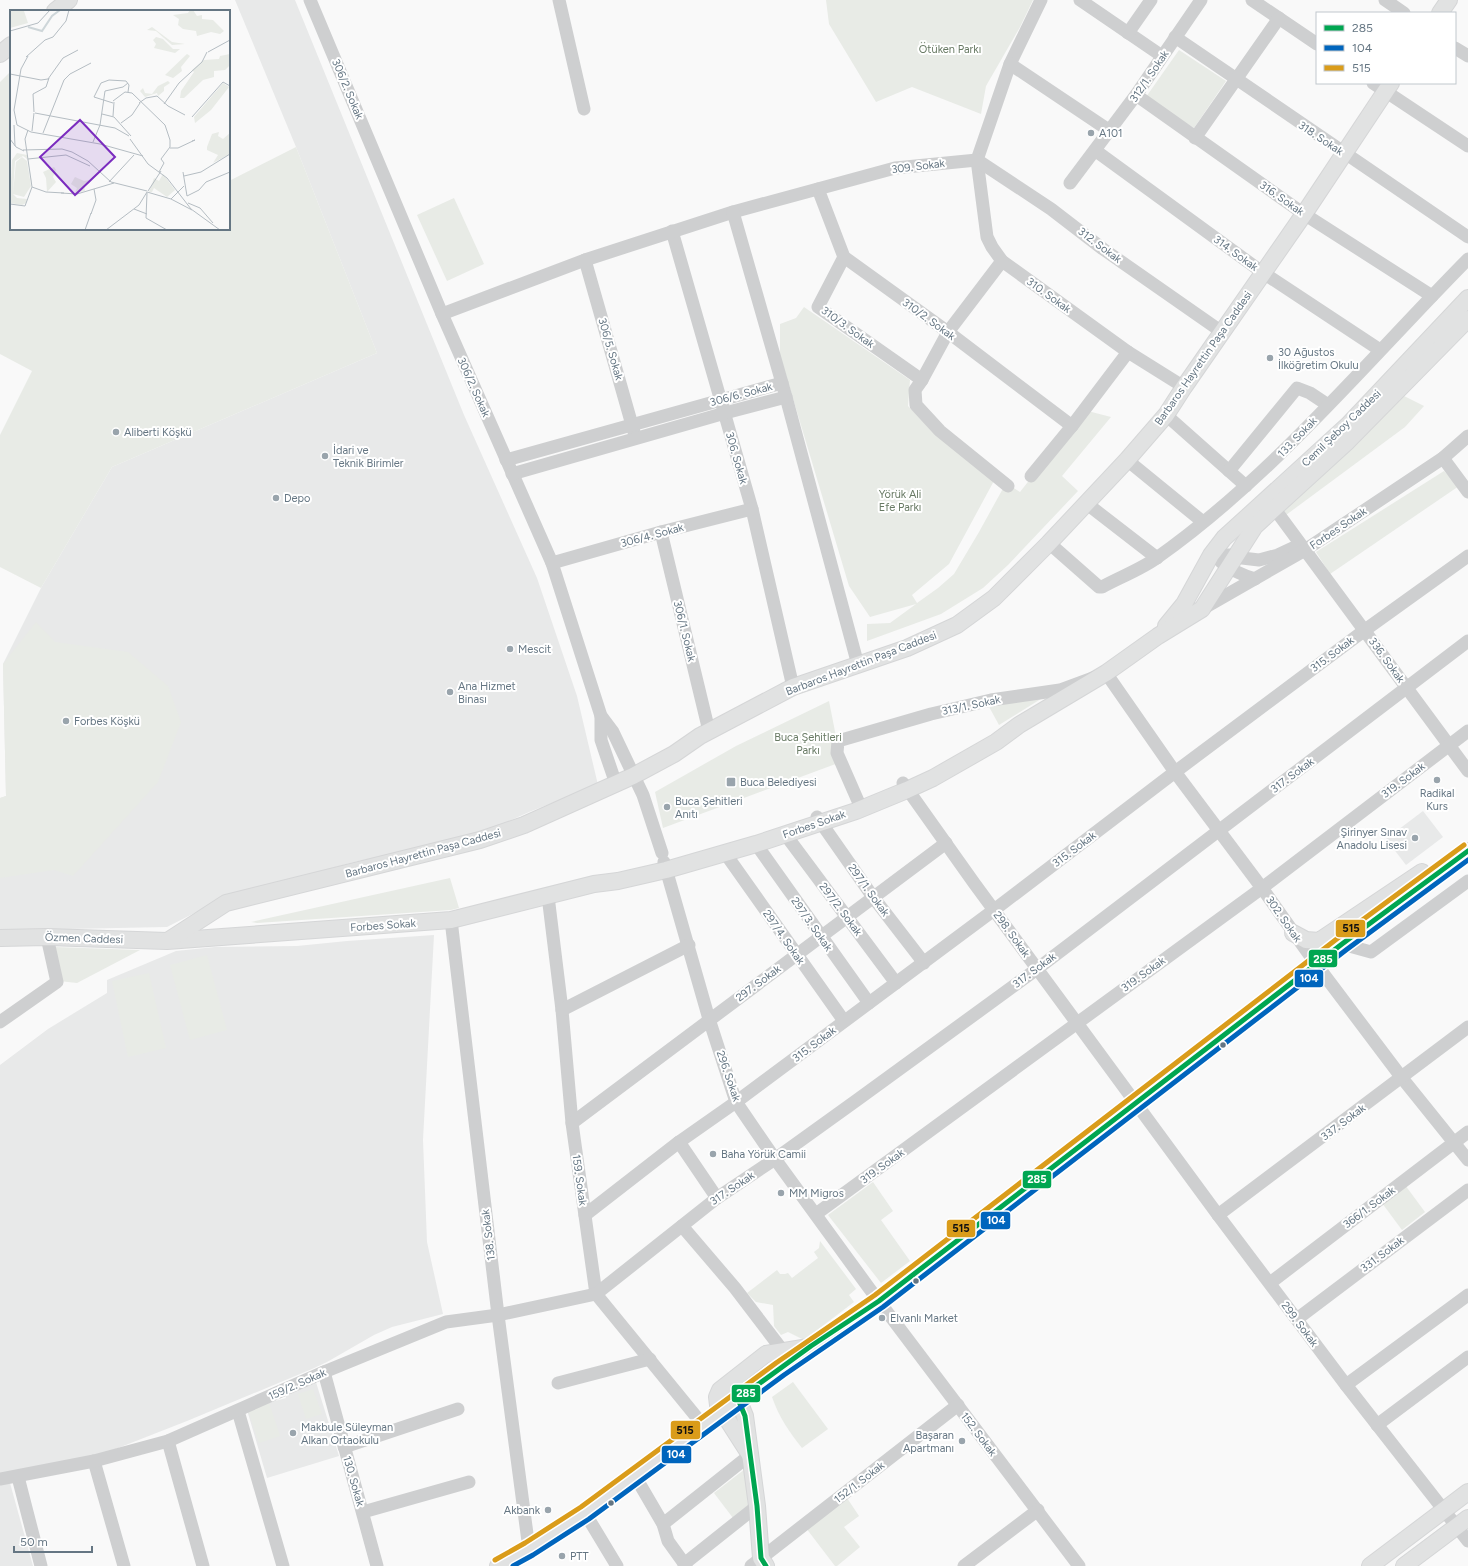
<svg xmlns="http://www.w3.org/2000/svg" width="1468" height="1566" font-family="Figtree,sans-serif">
  <style>
    .built { fill: #e8e9e9 }
    .green { fill: #e8ebe6 }
    .lines { fill: none; stroke-linecap: round; stroke-linejoin: round }
    .major-casing { stroke: #d5d6d7; stroke-width: 18 }
    .minor { stroke: #cecfd0; stroke-width: 13 }
    .major { stroke: #e1e2e2; stroke-width: 16 }
    .bus-1-casing { stroke: #fff; stroke-width: 8 }
    .bus-2-casing { stroke: #fff; stroke-width: 8 }
    .bus-3-casing { stroke: #fff; stroke-width: 8 }
    .bus-1 { stroke: #00a651; stroke-width: 5 }
    .bus-2 { stroke: #0065bd; stroke-width: 5 }
    .bus-3 { stroke: #da9c1a; stroke-width: 5 }
    .poi-dot { fill: #99a4ac; stroke: #fff; stroke-width: 1.5 }
    .bus-dot { fill: #657683; stroke: #fff; stroke-width: 1.5 }
    .labels { text-anchor: middle; stroke-width: 4; stroke-linejoin: round; paint-order: stroke }
    .park-label { font-size: 11px; fill: #687a64; stroke: #fff }
    .street-label { font-size: 11px; fill: #657683; stroke: #fff }
    .poi-label { font-size: 11px; fill: #657683; stroke: #fff; text-anchor: start }
    .inset-river { fill: none; stroke: #ced6d9; stroke-width: 2 }
    .inset-road { fill: none; stroke: #b5bdc3; stroke-width: 1 }
    .view { fill: #7b2cbf; fill-opacity: 0.15; stroke: #7b2cbf; stroke-width: 2 }
    .inset-edge { fill: none; stroke: #657683; stroke-width: 2 }
    .line-badge { stroke: #fff; stroke-width: 1.5 }
    .badge-label { font-size: 11px; text-anchor: middle; font-weight: bold; fill: #fff }
    .pale-badge-label { font-size: 11px; text-anchor: middle; font-weight: bold; fill: #111 }
  </style>
  <rect width="100%" height="100%" fill="#f9f9f9"/>
  <g class="built">
    <polygon points="235,0 295,0 464,415 537,578 577,696 598,785 529,812 478,835 354,862 226,897 167,927 18,930 0,932 0,798 6,796 3,664 41,588 112,467 377,353 296,147"/>
    <polygon points="1423,811 1443,837 1406,865 1386,839"/>
    <polygon points="434,935 423,1140 427,1242 443,1314 392,1327 374,1335 327,1362 312,1369 187,1421 113,1450 0,1479 0,1065 48,1029 107,993 107,980 176,951 215,947 297,946 347,941"/>
    <polygon points="315,1379 339,1456 267,1478 247,1410 274,1398 275,1401 286,1398 285,1393"/>
    <polygon points="10,1483 33,1566 0,1566 0,1484"/>
  </g>
  <g class="green">
    <polygon points="826,0 1033,0 1020,27 986,86 981,114 912,87 876,102 829,24"/>
    <polygon points="1179,50 1226,81 1194,128 1146,97"/>
    <polygon points="11,71 11,229 229,229 229,181 296,147 377,353 112,467 41,588 0,567 0,435 32,371 0,354 0,82"/>
    <polygon points="454,198 484,264 447,281 417,215"/>
    <polygon points="804,307 910,380 908,406 935,434 995,479 949,564 912,595 917,603 938,588 954,574 979,532 1006,483 1020,492 1084,410 1111,417 1062,476 1078,491 1008,565 983,588 941,614 867,641 867,624 890,623 916,604 870,617 849,586 780,355 780,324 796,318"/>
    <polygon points="1402,395 1424,406 1405,427 1286,515 1283,509"/>
    <polygon points="1444,471 1459,486 1330,574 1316,552"/>
    <polygon points="36,622 55,642 128,652 168,686 181,722 158,782 73,876 54,870 0,878 0,798 6,796 3,664"/>
    <polygon points="1044,697 999,725 988,705"/>
    <polygon points="829,701 841,762 663,828 655,792 736,746"/>
    <polygon points="450,878 459,908 451,910 257,923 251,922"/>
    <polygon points="55,947 140,950 77,983 59,981"/>
    <polygon points="207,955 227,1030 190,1040 170,965"/>
    <polygon points="149,973 166,1048 128,1057 112,981"/>
    <polygon points="873,1182 893,1211 881,1220 910,1261 881,1283 828,1215"/>
    <polygon points="1405,1185 1425,1212 1402,1230 1382,1203"/>
    <polygon points="820,1241 856,1289 849,1295 854,1302 804,1340 788,1332 781,1335 774,1326 773,1305 756,1302 747,1293 777,1270 780,1274 785,1274 788,1273 792,1278 818,1258 814,1252 819,1248"/>
    <path d="M793 1382 828 1429 802 1448C789 1432 779 1417 772 1397Z"/>
    <polygon points="313,1389 322,1414 306,1419 298,1394"/>
    <polygon points="269,1403 280,1436 259,1443 248,1410"/>
    <polygon points="745,1469 748,1505 733,1518 714,1493"/>
    <polygon points="847,1498 859,1516 844,1527 860,1547 837,1566 835,1566 806,1528"/>
  </g>
  <g class="lines">
    <g class="major-casing">
      <g id="major">
        <polyline points="55,11 69,0"/>
        <polyline points="1440,13 1449,0"/>
        <polyline points="0,54 11,45"/>
        <polyline points="1166,626 1184,604 1211,555 1224,538 1348,425 1468,298"/>
        <polyline points="1293,933 1306,940 1319,941 1422,872"/>
        <polyline points="0,938 47,937 167,941 451,920 594,884 618,881 666,870 756,844 856,811 907,790 933,778 996,742 1019,725 1106,673 1158,636 1202,609 1255,526 1348,441 1468,319"/>
        <polyline points="169,940 226,903 480,840 524,825 633,776 674,754 700,736 793,687 907,648 957,625 994,598 1049,543 1127,460 1166,415 1184,387 1304,214 1391,83"/>
        <polyline points="738,1399 745,1416 757,1506 761,1558 766,1566"/>
        <polyline points="750,1455 718,1405 717,1397 720,1390 766,1354 809,1347"/>
        <polyline points="498,1566 529,1549 585,1513 780,1369 879,1301 1342,944 1468,851"/>
        <polyline points="1370,1566 1468,1492"/>
        <polyline points="1404,1566 1468,1518"/>
      </g>
    </g>
    <g class="minor">
      <polyline points="310,0 442,314 552,563 601,716 613,732 643,795 662,853"/>
      <polyline points="559,0 584,109"/>
      <polyline points="1041,0 1010,64 977,160 987,237 992,247 1002,261 1128,352 1184,387"/>
      <polyline points="1080,0 1162,56"/>
      <polyline points="1252,0 1317,44"/>
      <polyline points="1385,0 1404,13"/>
      <polyline points="1128,33 1151,0"/>
      <polyline points="1175,37 1468,237"/>
      <polyline points="1455,48 1468,56"/>
      <polyline points="1010,64 1110,131"/>
      <polyline points="1373,83 1468,146"/>
      <polyline points="1136,95 1304,214 1432,296"/>
      <polyline points="1195,138 1279,18"/>
      <polyline points="1096,151 1262,272 1380,350"/>
      <polyline points="977,160 1051,209 1103,249 1222,332"/>
      <polyline points="1070,183 1136,95 1201,0"/>
      <polyline points="818,189 844,257 948,332 1072,426"/>
      <polyline points="672,231 752,509 793,687"/>
      <polyline points="844,257 818,307 922,380"/>
      <polyline points="585,260 634,432"/>
      <polyline points="1002,261 948,332 922,380 915,390 916,405 940,431 1008,486"/>
      <polyline points="442,314 585,260 733,212 895,168 977,160"/>
      <polyline points="786,397 858,665"/>
      <polyline points="1166,415 1246,486"/>
      <polyline points="1443,458 1468,492"/>
      <polyline points="506,460 782,383"/>
      <polyline points="1127,460 1203,522"/>
      <polyline points="1229,471 1297,388 1310,393 1328,405"/>
      <polyline points="512,474 725,413 786,397 733,212"/>
      <polyline points="1031,476 1072,426 1128,352"/>
      <polyline points="1086,503 1157,558"/>
      <polyline points="1274,508 1468,771"/>
      <polyline points="661,532 709,731"/>
      <path d="M1049 543 1099 587H1102C1120 577 1142 569 1158 557 1275 474 1367 361 1468 259"/>
      <polyline points="1211,555 1235,555 1242,558 1259,560 1278,555 1293,548"/>
      <path d="M1221 562C1231 570 1242 575 1255 579"/>
      <polyline points="552,563 661,532 752,509"/>
      <polyline points="1202,609 1305,550 1443,458 1468,436"/>
      <polyline points="601,716 601,740 616,784"/>
      <polyline points="903,783 974,883 1218,1215 1346,1385 1468,1541"/>
      <polyline points="858,801 837,753 838,741 931,714 991,700 1060,690 1106,673 1175,772 1262,888 1316,964 1402,1078 1468,1160"/>
      <polyline points="817,817 873,897 924,963"/>
      <polyline points="785,834 896,983"/>
      <polyline points="756,844 869,1003"/>
      <polyline points="725,853 844,1021"/>
      <polyline points="664,862 709,1019 736,1102 775,1159 869,1288 1079,1566"/>
      <polyline points="548,896 562,1010 572,1123 596,1294 703,1425"/>
      <polyline points="451,920 498,1315 529,1549"/>
      <polyline points="1342,944 1371,952 1468,881"/>
      <polyline points="562,1010 689,945"/>
      <polyline points="0,1022 57,982 47,937"/>
      <polyline points="572,1123 946,843"/>
      <polyline points="679,1142 717,1198"/>
      <polyline points="816,1214 1262,888 1468,731"/>
      <polyline points="585,1215 679,1142 736,1102 994,910 1175,772 1365,630 1468,556"/>
      <polyline points="1218,1215 1468,1027"/>
      <polyline points="682,1226 735,1288 783,1351"/>
      <polyline points="1270,1283 1468,1132"/>
      <polyline points="1297,1319 1468,1190"/>
      <polyline points="324,1372 377,1566"/>
      <polyline points="558,1383 650,1359"/>
      <polyline points="1346,1385 1468,1295"/>
      <polyline points="238,1411 283,1566"/>
      <polyline points="1377,1425 1468,1357"/>
      <polyline points="168,1441 203,1566"/>
      <polyline points="344,1447 458,1409"/>
      <polyline points="94,1461 124,1566"/>
      <polyline points="635,1476 663,1524 668,1541 686,1566"/>
      <polyline points="18,1477 41,1566"/>
      <polyline points="0,1479 94,1461 168,1441 324,1372 446,1322 498,1315 596,1294 717,1198 775,1159 857,1100 1037,969 1468,641"/>
      <polyline points="363,1512 469,1482"/>
      <polyline points="585,1513 617,1566"/>
      <polyline points="663,1524 750,1455"/>
      <polyline points="684,1564 757,1506"/>
      <polyline points="751,1566 958,1405"/>
      <polyline points="964,1566 1038,1510"/>
    </g>
    <use href="#major" class="major"/>
    <g class="bus-1-casing">
      <polyline id="bus-1" points="766,1566 761,1558 757,1506 745,1416 738,1399 811,1346 879,1301 1342,944 1468,851"/>
    </g>
    <g class="bus-2-casing">
      <polyline id="bus-2" points="513,1566 533,1555 589,1519 784,1375 883,1307 1346,950 1468,860"/>
    </g>
    <g class="bus-3-casing">
      <polyline id="bus-3" points="495,1560 525,1543 581,1507 776,1363 875,1295 1338,938 1464,845"/>
    </g>
    <use href="#bus-1" class="bus-1"/>
    <use href="#bus-2" class="bus-2"/>
    <use href="#bus-3" class="bus-3"/>
  </g>
  <g class="poi-dot">
    <circle cx="1091" cy="133" r="4"/>
    <circle cx="1270" cy="358" r="4"/>
    <circle cx="116" cy="432" r="4"/>
    <circle cx="325" cy="456" r="4"/>
    <circle cx="276" cy="498" r="4"/>
    <circle cx="510" cy="649" r="4"/>
    <circle cx="450" cy="692" r="4"/>
    <circle cx="66" cy="721" r="4"/>
    <circle cx="1437" cy="780" r="4"/>
    <rect x="726" y="777" width="10" height="10" rx="2"/>
    <circle cx="667" cy="807" r="4"/>
    <circle cx="1415" cy="838" r="4"/>
    <circle cx="713" cy="1154" r="4"/>
    <circle cx="781" cy="1193" r="4"/>
    <circle cx="882" cy="1318" r="4"/>
    <circle cx="293" cy="1433" r="4"/>
    <circle cx="962" cy="1441" r="4"/>
    <circle cx="548" cy="1510" r="4"/>
    <circle cx="562" cy="1556" r="4"/>
  </g>
  <g class="bus-dot">
    <circle cx="1223" cy="1045" r="3.5"/>
    <circle cx="916" cy="1281" r="3.5"/>
    <circle cx="611" cy="1503" r="3.5"/>
  </g>
  <g class="labels">
    <g class="park-label">
      <text x="950" y="53">Ötüken Parkı</text>
      <text x="900" y="498">Yörük Ali<tspan x="900" dy="13">Efe Parkı</tspan></text>
      <text x="808" y="741">Buca Şehitleri<tspan x="808" dy="13">Parkı</tspan></text>
    </g>
    <g class="street-label">
      <text transform="translate(1149 76) rotate(-56)" y="4">312/1. Sokak</text>
      <text transform="translate(348 89) rotate(67)" y="4">306/2. Sokak</text>
      <text transform="translate(1321 138) rotate(34)" y="4">318. Sokak</text>
      <text transform="translate(918 166) rotate(-7)" y="4">309. Sokak</text>
      <text transform="translate(1282 198) rotate(35)" y="4">316. Sokak</text>
      <text transform="translate(1100 245) rotate(37)" y="4">312. Sokak</text>
      <text transform="translate(1236 253) rotate(36)" y="4">314. Sokak</text>
      <text transform="translate(1049 295) rotate(36)" y="4">310. Sokak</text>
      <text transform="translate(929 319) rotate(36)" y="4">310/2. Sokak</text>
      <text transform="translate(848 327) rotate(36)" y="4">310/3. Sokak</text>
      <text transform="translate(611 349) rotate(74)" y="4">306/5. Sokak</text>
      <text transform="translate(1203 358) rotate(-55)" y="4">Barbaros Hayrettin Paşa Caddesi</text>
      <text transform="translate(474 387) rotate(66)" y="4">306/2. Sokak</text>
      <text transform="translate(741 394) rotate(-15)" y="4">306/6. Sokak</text>
      <text transform="translate(1341 428) rotate(-44)" y="4">Cemil Şeboy Caddesi</text>
      <text transform="translate(1297 437) rotate(-46)" y="4">133. Sokak</text>
      <text transform="translate(737 458) rotate(74)" y="4">306. Sokak</text>
      <text transform="translate(1338 528) rotate(-34)" y="4">Forbes Sokak</text>
      <text transform="translate(652 535) rotate(-15)" y="4">306/4. Sokak</text>
      <text transform="translate(685 631) rotate(76)" y="4">306/1. Sokak</text>
      <text transform="translate(1332 654) rotate(-37)" y="4">315. Sokak</text>
      <text transform="translate(1387 660) rotate(54)" y="4">336. Sokak</text>
      <text transform="translate(861 663) rotate(-21)" y="4">Barbaros Hayrettin Paşa Caddesi</text>
      <text transform="translate(971 705) rotate(-12)" y="4">313/1. Sokak</text>
      <text transform="translate(1292 775) rotate(-37)" y="4">317. Sokak</text>
      <text transform="translate(1403 780) rotate(-37)" y="4">319. Sokak</text>
      <text transform="translate(814 824) rotate(-19)" y="4">Forbes Sokak</text>
      <text transform="translate(1074 849) rotate(-37)" y="4">315. Sokak</text>
      <text transform="translate(423 853) rotate(-15)" y="4">Barbaros Hayrettin Paşa Caddesi</text>
      <text transform="translate(869 890) rotate(54)" y="4">297/1. Sokak</text>
      <text transform="translate(841 909) rotate(53)" y="4">297/2. Sokak</text>
      <text transform="translate(1284 919) rotate(55)" y="4">302. Sokak</text>
      <text transform="translate(812 924) rotate(55)" y="4">297/3. Sokak</text>
      <text transform="translate(383 925) rotate(-4)" y="4">Forbes Sokak</text>
      <text transform="translate(1012 934) rotate(54)" y="4">298. Sokak</text>
      <text transform="translate(784 937) rotate(55)" y="4">297/4. Sokak</text>
      <text transform="translate(84 938) rotate(2)" y="4">Özmen Caddesi</text>
      <text transform="translate(1034 970) rotate(-37)" y="4">317. Sokak</text>
      <text transform="translate(1143 974) rotate(-36)" y="4">319. Sokak</text>
      <text transform="translate(758 983) rotate(-37)" y="4">297. Sokak</text>
      <text transform="translate(814 1044) rotate(-37)" y="4">315. Sokak</text>
      <text transform="translate(729 1076) rotate(71)" y="4">296. Sokak</text>
      <text transform="translate(1343 1122) rotate(-37)" y="4">337. Sokak</text>
      <text transform="translate(882 1166) rotate(-36)" y="4">319. Sokak</text>
      <text transform="translate(580 1180) rotate(82)" y="4">159. Sokak</text>
      <text transform="translate(732 1188) rotate(-34)" y="4">317. Sokak</text>
      <text transform="translate(1369 1207) rotate(-37)" y="4">366/1. Sokak</text>
      <text transform="translate(488 1235) rotate(-97)" y="4">138. Sokak</text>
      <text transform="translate(1382 1254) rotate(-37)" y="4">331. Sokak</text>
      <text transform="translate(1300 1324) rotate(53)" y="4">299. Sokak</text>
      <text transform="translate(297 1384) rotate(-24)" y="4">159/2. Sokak</text>
      <text transform="translate(979 1434) rotate(53)" y="4">152. Sokak</text>
      <text transform="translate(354 1481) rotate(74)" y="4">130. Sokak</text>
      <text transform="translate(859 1482) rotate(-38)" y="4">152/1. Sokak</text>
    </g>
    <g class="poi-label">
      <text x="1099" y="137">A101</text>
      <text x="1278" y="356">30 Ağustos<tspan x="1278" dy="13">İlköğretim Okulu</tspan></text>
      <text x="124" y="436">Aliberti Köşkü</text>
      <text x="333" y="454">İdari ve<tspan x="333" dy="13">Teknik Birimler</tspan></text>
      <text x="284" y="502">Depo</text>
      <text x="518" y="653">Mescit</text>
      <text x="458" y="690">Ana Hizmet<tspan x="458" dy="13">Binası</tspan></text>
      <text x="74" y="725">Forbes Köşkü</text>
      <text x="740" y="786">Buca Belediyesi</text>
      <text x="1437" y="797" text-anchor="middle">Radikal<tspan x="1437" dy="13">Kurs</tspan></text>
      <text x="675" y="805">Buca Şehitleri<tspan x="675" dy="13">Anıtı</tspan></text>
      <text x="1407" y="836" text-anchor="end">Şirinyer Sınav<tspan x="1407" dy="13">Anadolu Lisesi</tspan></text>
      <text x="721" y="1158">Baha Yörük Camii</text>
      <text x="789" y="1197">MM Migros</text>
      <text x="890" y="1322">Elvanlı Market</text>
      <text x="301" y="1431">Makbule Süleyman<tspan x="301" dy="13">Alkan Ortaokulu</tspan></text>
      <text x="954" y="1439" text-anchor="end">Başaran<tspan x="954" dy="13">Apartmanı</tspan></text>
      <text x="540" y="1514" text-anchor="end">Akbank</text>
      <text x="570" y="1560">PTT</text>
    </g>
  </g>
  <g transform="translate(10 10)">
    <rect width="220" height="220" fill="#f9f9f9"/>
    <path d="M0 0 14 1 18 13 0 18ZM180 0H183L187 6 192 5V9L203 10 214 21 210 24 201 22 187 26 186 21 173 19 168 15 169 9 163 5 178 3ZM142 17 162 32 175 34 162 35 146 21 137 20ZM146 27 153 29 163 39H170L165 43 144 38 146 34 143 30ZM177 44 180 46 171 57 172 61 163 68 155 65ZM220 44V55L215 60 204 61V67L193 70 174 88H170L171 81 184 62 182 60 194 50 209 49 210 46ZM158 71 160 73 154 77V81L148 86 147 83 135 87 130 81 133 78 135 83 142 84 148 76ZM213 73 219 77 201 100 185 113 184 107ZM209 122 208 126 213 129 220 123V144L203 153 208 145 197 140V137L202 124ZM7 143 17 145 22 173 16 193 12 195 0 193 2 150ZM13 146 16 148 18 151 21 170V176L17 189 7 188 3 184 14 187 21 176 17 151 12 147 6 152 3 183 5 151ZM44 157 46 160 43 167 46 172 37 182 36 168 33 162ZM153 164 165 180 157 187 144 178 142 182H139L144 168 149 171ZM65 167 74 171 79 170 80 173 74 175 75 181 65 183 67 178 61 174Z" fill="#e8ebe6" fill-rule="evenodd"/>
    <path class="inset-river" d="M18 17 32 21 42 6 50 0"/>
    <path class="inset-road" d="M0 21 28 13 40 0M198 42 220 30M18 46 11 59 4 100 7 115 21 122 90 134 133 146M16 47 35 30 43 27 56 11 59 0M0 64 31 70 38 69 53 48 68 40M103 91 115 82 122 83 155 115 160 130V137M103 93 84 87 91 73 99 70 116 71 119 75 118 82M129 93 136 88 147 86 158 96 175 105M154 94 169 73 192 52 197 42M24 102 23 84 36 77 39 68M25 103 105 118 119 126M92 104 104 107 121 126M103 106 104 92M182 107 213 72 220 76M111 113 122 105 130 93M4 115 5 136M22 121 24 103M33 123 54 70 60 64 81 53M0 129 6 137 14 141M120 129 138 154 157 168 181 199 210 220M83 132 90 115 95 81 113 77 118 73M160 138H168L185 130 182 131M13 140 52 139 62 142 78 151 101 172 137 181M18 149 56 145 80 156M149 162 154 153 151 149 160 137M173 162 177 186M174 166 191 162 220 144M99 172 124 145M22 177 36 182 54 183M138 181 151 161M137 182 161 189M51 183 67 184 104 173M137 183 136 208 157 220M177 186 189 180 196 172 220 162M161 189 182 200M161 189 174 176M178 193 190 198 203 213M0 194 15 196 22 177 15 129 18 120M124 199 137 204M81 204 86 190 84 179M75 220 81 203M96 220 129 195 137 182"/>
    <path class="view" d="M70 110 105 147 65 185 30 147Z"/>
    <rect width="220" height="220" class="inset-edge"/>
  </g>
  <g class="line-badge">
    <rect x="1335" y="919" width="31" height="19" rx="4" fill="#da9c1a"/>
    <rect x="1308" y="949" width="30" height="19" rx="4" fill="#00a651"/>
    <rect x="1294" y="969" width="30" height="19" rx="4" fill="#0065bd"/>
    <rect x="1022" y="1170" width="30" height="19" rx="4" fill="#00a651"/>
    <rect x="980" y="1211" width="31" height="19" rx="4" fill="#0065bd"/>
    <rect x="946" y="1219" width="30" height="19" rx="4" fill="#da9c1a"/>
    <rect x="731" y="1384" width="30" height="19" rx="4" fill="#00a651"/>
    <rect x="670" y="1420" width="31" height="20" rx="4" fill="#da9c1a"/>
    <rect x="661" y="1445" width="31" height="19" rx="4" fill="#0065bd"/>
  </g>
  <g class="badge-label">
    <text x="1323" y="963">285</text>
    <text x="1309" y="982">104</text>
    <text x="1037" y="1183">285</text>
    <text x="996" y="1224">104</text>
    <text x="746" y="1397">285</text>
    <text x="676" y="1458">104</text>
  </g>
  <g class="pale-badge-label">
    <text x="1351" y="932">515</text>
    <text x="961" y="1232">515</text>
    <text x="685" y="1434">515</text>
  </g>
  <rect x="1316" y="12" width="140" height="72" fill="#ffffff" stroke="#c1c8cd"/>
  <rect x="1324" y="25" width="20" height="6" fill="#00a651" stroke="#c1c8cd"/>
  <text x="1352" y="32" font-size="12" fill="#657683">285</text>
  <rect x="1324" y="45" width="20" height="6" fill="#0065bd" stroke="#c1c8cd"/>
  <text x="1352" y="52" font-size="12" fill="#657683">104</text>
  <rect x="1324" y="65" width="20" height="6" fill="#da9c1a" stroke="#c1c8cd"/>
  <text x="1352" y="72" font-size="12" fill="#657683">515</text>
  <path d="M14 1546v6h78v-6" fill="none" stroke="#657683" stroke-width="2"/>
  <text x="20" y="1546" font-size="12" fill="#657683" stroke="#ffffff" stroke-width="3" paint-order="stroke">50 m</text>
</svg>
